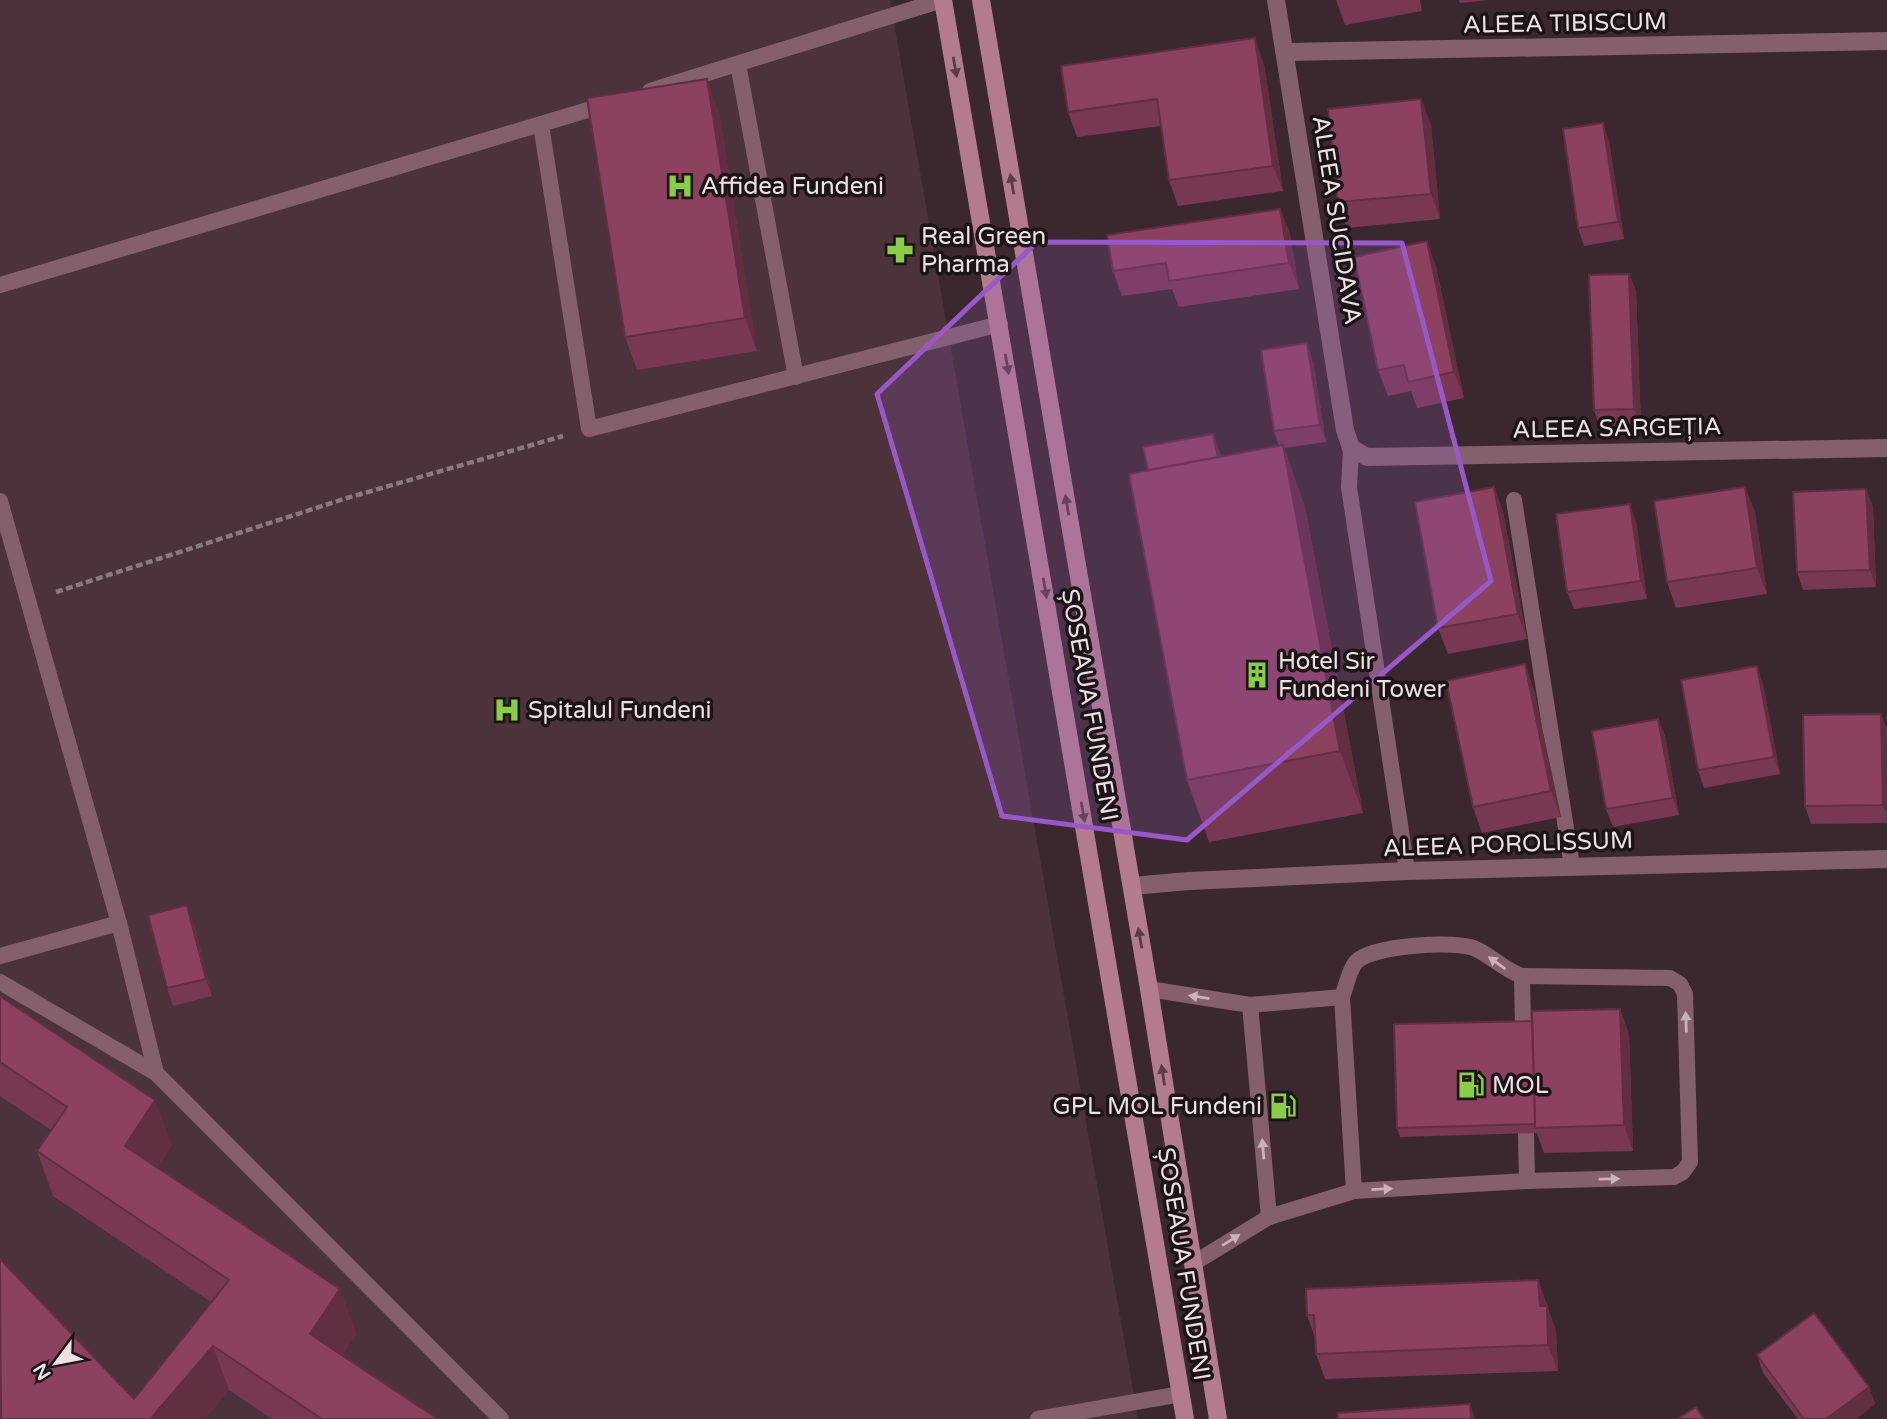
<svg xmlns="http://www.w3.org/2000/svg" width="1887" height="1419" font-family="'Varela Round',sans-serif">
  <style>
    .built { fill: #4b323b }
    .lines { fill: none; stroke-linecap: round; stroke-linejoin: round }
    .path { stroke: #8a7a7f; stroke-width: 4.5; stroke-dasharray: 7 3.5; stroke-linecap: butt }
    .service { stroke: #83606c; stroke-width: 16 }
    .minor { stroke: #83606c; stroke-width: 18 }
    .secondary { stroke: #b37b8e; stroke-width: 18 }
    .wall { fill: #783851 }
    .shaded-wall { fill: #622e42 }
    .building { fill: #8c415e; stroke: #622e42; stroke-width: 2 }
    .oneway { fill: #583d47 }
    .oneway2 { fill: #c8b4ba }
    .marked { fill: #9859c8; fill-opacity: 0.2; stroke: #9859c8; stroke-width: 5; stroke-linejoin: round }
    .labels { text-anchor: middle; stroke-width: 7; stroke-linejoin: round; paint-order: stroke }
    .street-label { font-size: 24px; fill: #ede1e4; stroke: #1c1417 }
    .poi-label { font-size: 24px; fill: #ede1e4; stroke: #1c1417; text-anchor: start }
  </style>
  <rect width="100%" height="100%" fill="#3b282e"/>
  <polygon class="built" points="0,0 890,0 1138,1419 0,1419"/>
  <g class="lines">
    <polyline class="path" points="56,592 347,498 563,436"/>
    <g class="service">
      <polyline points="738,64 796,377"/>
      <polyline points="650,91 942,0"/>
      <polyline points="541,125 589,429 1000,324"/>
      <polyline points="0,285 608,104"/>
      <polyline points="1351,448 1349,487 1407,871"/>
      <polyline points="1514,500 1572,866"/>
      <polyline points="0,501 119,923 156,1073"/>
      <polyline points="0,956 119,923"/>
      <polyline points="1522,976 1523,1030"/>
      <polyline points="0,982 156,1073 501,1419"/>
      <path d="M1149 989 1250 1005 1342 997C1346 987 1349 970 1356 962 1372 945 1457 940 1476 949 1493 957 1504 970 1522 976L1670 978 1680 984 1685 994 1690 1162 1683 1172 1674 1177 1527 1181 1354 1191 1269 1217 1194 1263"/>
      <polyline points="1342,997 1354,1191"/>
      <polyline points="1250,1005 1269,1217"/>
      <polyline points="1526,1134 1527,1181"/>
      <polyline points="1038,1419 1181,1394"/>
    </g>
    <g class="minor">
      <polyline points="1276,0 1345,430 1351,448 1367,457 1887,448"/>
      <polyline points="1285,52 1887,41"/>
      <polyline points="1132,886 1189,881 1407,871 1887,859"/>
    </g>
    <g class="secondary">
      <polyline points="943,0 1185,1419"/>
      <polyline points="981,0 1149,989 1218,1419"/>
    </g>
  </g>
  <g class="wall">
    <polygon points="1336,0 1420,0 1422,11 1345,25"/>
    <polygon points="1459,0 1489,0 1460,3"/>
    <polygon points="1264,64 1283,191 1178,206 1169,180 1161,126 1077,137 1068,112"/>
    <polygon points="1421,99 1431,125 1440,219 1347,228 1338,202"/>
    <polygon points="719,112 757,351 637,370 625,337"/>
    <polygon points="1609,141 1624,239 1584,246 1578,228"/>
    <polygon points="1280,209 1290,234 1299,289 1179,307 1172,289 1122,296 1113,271"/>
    <polygon points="1436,267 1464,398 1417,408 1411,391 1388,396 1378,370"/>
    <polygon points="1629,274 1636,291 1641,427 1600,428 1594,410"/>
    <polygon points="1313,361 1326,442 1284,448 1305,507 1363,813 1209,842 1187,780 1148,470 1220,452 1221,457 1279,446 1274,431"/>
    <polygon points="1494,487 1503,512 1527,639 1448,654 1438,628"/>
    <polygon points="1866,489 1873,507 1876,587 1803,590 1797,572"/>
    <polygon points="1755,512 1767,594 1676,608 1667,582"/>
    <polygon points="1636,522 1647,599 1574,609 1567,592"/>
    <polygon points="1763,684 1780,774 1704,788 1698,770"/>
    <polygon points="1534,690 1561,817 1482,833 1473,807"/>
    <polygon points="1881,714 1887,730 1887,823 1811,824 1805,806"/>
    <polygon points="1658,719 1665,736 1679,815 1613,827 1606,809"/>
    <polygon points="194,923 212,996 173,1006 167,988"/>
    <polygon points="0,996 172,1145 157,1167 340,1289 356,1334 342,1355 438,1419 272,1419 229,1390 205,1419 0,1419 134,1399 211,1302 53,1196 37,1151 51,1130 0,1096"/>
    <polygon points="1620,1009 1629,1035 1633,1151 1544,1153 1537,1133 1400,1137 1397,1128 1532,1021"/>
    <polygon points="1538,1280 1556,1331 1558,1371 1325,1379 1316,1354 1315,1338 1307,1315"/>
    <polygon points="1757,1355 1869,1387 1875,1404 1856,1419 1798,1419 1763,1373"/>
  </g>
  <g class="shaded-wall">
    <polygon points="1255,38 1264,64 1283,191 1273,166"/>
    <polygon points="707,79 719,112 757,351 745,318"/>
    <polygon points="1421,99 1431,125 1440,219 1431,194"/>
    <polygon points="1603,123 1609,141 1624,239 1618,222"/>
    <polygon points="1280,209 1290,234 1299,289 1289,263"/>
    <polygon points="1427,241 1436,267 1464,398 1454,372"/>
    <polygon points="1629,274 1636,291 1641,427 1634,409"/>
    <polygon points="1307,343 1313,361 1326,442 1320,425"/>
    <polygon points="1213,434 1220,452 1228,495 1221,477"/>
    <polygon points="1283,445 1305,507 1363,813 1340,751"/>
    <polygon points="1494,487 1503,512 1527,639 1518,614"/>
    <polygon points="1745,487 1755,512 1767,594 1757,568"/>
    <polygon points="1866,489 1873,507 1876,587 1870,570"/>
    <polygon points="1630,504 1636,522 1647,599 1641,581"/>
    <polygon points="1525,664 1534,690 1561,817 1551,791"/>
    <polygon points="1757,666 1763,684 1780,774 1774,757"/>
    <polygon points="1881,714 1887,730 1887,815 1883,805"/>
    <polygon points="1658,719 1665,736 1679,815 1673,798"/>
    <polygon points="187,905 194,923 212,996 206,979"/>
    <polygon points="1620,1009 1629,1035 1633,1151 1624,1125"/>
    <polygon points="155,1100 172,1145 141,1190 125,1146"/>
    <polygon points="1538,1280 1556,1331 1558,1371 1548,1345 1540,1306"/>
    <polygon points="340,1289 356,1334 326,1378 310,1334"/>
    <polygon points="213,1346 229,1390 205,1419 153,1419 152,1417"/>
    <polygon points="1869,1387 1875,1404 1856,1419 1826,1419"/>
    <polygon points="1470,1404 1475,1419 1471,1419"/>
  </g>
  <g class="building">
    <polygon points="1255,38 1273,166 1169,180 1157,99 1068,112 1061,66"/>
    <polygon points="707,79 745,318 625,337 587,98"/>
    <polygon points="1421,99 1431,194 1338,202 1328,109"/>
    <polygon points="1603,123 1618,222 1578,228 1563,129"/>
    <polygon points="1280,209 1289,263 1169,281 1166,263 1113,271 1107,235"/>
    <polygon points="1427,241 1454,372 1408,382 1404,365 1378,370 1354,257"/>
    <polygon points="1629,274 1634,409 1594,410 1589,275"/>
    <polygon points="1307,343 1320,425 1274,431 1261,350"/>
    <polygon points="1213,434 1218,457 1148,470 1143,447"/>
    <polygon points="1283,445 1340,751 1187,780 1129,474"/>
    <polygon points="1494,487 1518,614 1438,628 1415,502"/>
    <polygon points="1745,487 1757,568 1667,582 1654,501"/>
    <polygon points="1866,489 1870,570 1797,572 1793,492"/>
    <polygon points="1630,504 1641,581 1567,592 1556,514"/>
    <polygon points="1525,664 1551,791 1473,807 1446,681"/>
    <polygon points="1757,666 1774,757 1698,770 1681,680"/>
    <polygon points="1881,714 1883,805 1805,806 1803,715"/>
    <polygon points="1658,719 1673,798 1606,809 1592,731"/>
    <polygon points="187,905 206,979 167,988 148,915"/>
    <polygon points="0,996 155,1100 125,1146 340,1289 310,1334 438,1419 322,1419 213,1346 152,1417 154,1419 1,1419 0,1259 134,1399 229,1280 37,1151 67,1107 0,1062"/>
    <polygon points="1620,1009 1624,1125 1535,1128 1532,1011"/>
    <polygon points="1532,1021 1535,1124 1397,1128 1394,1024"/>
    <polygon points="1538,1280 1540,1306 1547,1306 1548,1345 1316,1354 1314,1315 1307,1315 1306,1289"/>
    <polygon points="1814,1313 1869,1387 1826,1419 1804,1419 1757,1355"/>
    <polygon points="1470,1404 1471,1419 1338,1419 1338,1413"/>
    <polygon points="1696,1407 1704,1419 1677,1419"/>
  </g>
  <defs><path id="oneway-solid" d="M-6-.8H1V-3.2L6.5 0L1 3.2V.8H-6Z" transform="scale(1.75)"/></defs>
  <g class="oneway">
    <use href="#oneway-solid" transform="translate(955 67) rotate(80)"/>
    <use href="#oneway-solid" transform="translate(1012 184) rotate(-100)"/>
    <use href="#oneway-solid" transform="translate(1007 364) rotate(80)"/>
    <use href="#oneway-solid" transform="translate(1067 505) rotate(-100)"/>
    <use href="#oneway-solid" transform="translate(1045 588) rotate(80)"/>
    <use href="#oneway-solid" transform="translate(1083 812) rotate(80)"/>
    <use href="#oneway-solid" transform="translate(1140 938) rotate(-100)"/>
    <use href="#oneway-solid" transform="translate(1163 1075) rotate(-99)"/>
  </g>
  <g class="oneway2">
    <use href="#oneway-solid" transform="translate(1497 963) rotate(-144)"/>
    <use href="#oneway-solid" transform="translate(1199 997) rotate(-171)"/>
    <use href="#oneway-solid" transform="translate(1686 1022) rotate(-92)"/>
    <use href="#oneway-solid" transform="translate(1263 1149) rotate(-95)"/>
    <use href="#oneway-solid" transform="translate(1609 1179) rotate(-1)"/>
    <use href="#oneway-solid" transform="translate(1382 1189) rotate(-3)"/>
    <use href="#oneway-solid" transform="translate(1231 1240) rotate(-32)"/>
  </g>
  <path class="marked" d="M1037 242 1402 243 1491 581 1187 840 1002 816 877 394Z"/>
  <defs>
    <g id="hospital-bare" transform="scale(2.1)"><path d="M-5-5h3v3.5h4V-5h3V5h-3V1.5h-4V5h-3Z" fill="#8ace48" stroke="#1c1417" stroke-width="2.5" paint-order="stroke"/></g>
    <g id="pharmacy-bare" transform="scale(2.1)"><path d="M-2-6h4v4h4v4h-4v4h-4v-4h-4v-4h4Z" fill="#8ace48" stroke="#1c1417" stroke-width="2.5" paint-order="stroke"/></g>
    <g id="building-bare" transform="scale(2.1)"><path d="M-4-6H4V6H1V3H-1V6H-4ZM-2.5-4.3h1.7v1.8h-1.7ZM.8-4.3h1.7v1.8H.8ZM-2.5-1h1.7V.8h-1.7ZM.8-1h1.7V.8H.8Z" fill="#8ace48" stroke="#1c1417" stroke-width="2.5" paint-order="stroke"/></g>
    <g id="fuel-bare" transform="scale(2.1)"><path d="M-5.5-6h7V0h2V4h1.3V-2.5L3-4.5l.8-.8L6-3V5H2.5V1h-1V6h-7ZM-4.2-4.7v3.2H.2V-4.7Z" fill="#8ace48" stroke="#1c1417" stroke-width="2.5" paint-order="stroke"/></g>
  </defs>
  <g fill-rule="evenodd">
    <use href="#hospital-bare" x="680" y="186"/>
    <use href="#pharmacy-bare" x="900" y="250"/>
    <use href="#building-bare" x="1257" y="675"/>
    <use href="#hospital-bare" x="507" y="710"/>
    <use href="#fuel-bare" x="1471" y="1085"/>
    <use href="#fuel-bare" x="1283" y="1106"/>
  </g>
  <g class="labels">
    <g class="street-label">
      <text transform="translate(1565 23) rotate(-1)" y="8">ALEEA TIBISCUM</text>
      <text transform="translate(1337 220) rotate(81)" y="8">ALEEA SUCIDAVA</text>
      <text transform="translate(1617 428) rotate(-1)" y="8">ALEEA SARGEȚIA</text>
      <text transform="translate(1090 705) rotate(80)" y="8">ȘOSEAUA FUNDENI</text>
      <text transform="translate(1508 844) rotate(-2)" y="8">ALEEA POROLISSUM</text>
      <text transform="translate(1184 1264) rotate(81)" y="8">ȘOSEAUA FUNDENI</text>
    </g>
    <g class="poi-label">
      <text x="701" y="194">Affidea Fundeni</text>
      <text x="921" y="244">Real Green<tspan x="921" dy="28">Pharma</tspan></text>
      <text x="1278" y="669">Hotel Sir<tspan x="1278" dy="28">Fundeni Tower</tspan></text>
      <text x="528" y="718">Spitalul Fundeni</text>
      <text x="1492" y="1093">MOL</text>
      <text x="1262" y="1114" text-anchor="end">GPL MOL Fundeni</text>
    </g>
  </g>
  <g transform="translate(56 1363) rotate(238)" stroke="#1c1417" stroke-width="5" paint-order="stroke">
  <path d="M0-5L12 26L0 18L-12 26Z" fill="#ede1e4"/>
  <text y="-10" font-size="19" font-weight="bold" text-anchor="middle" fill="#ede1e4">N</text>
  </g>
</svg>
